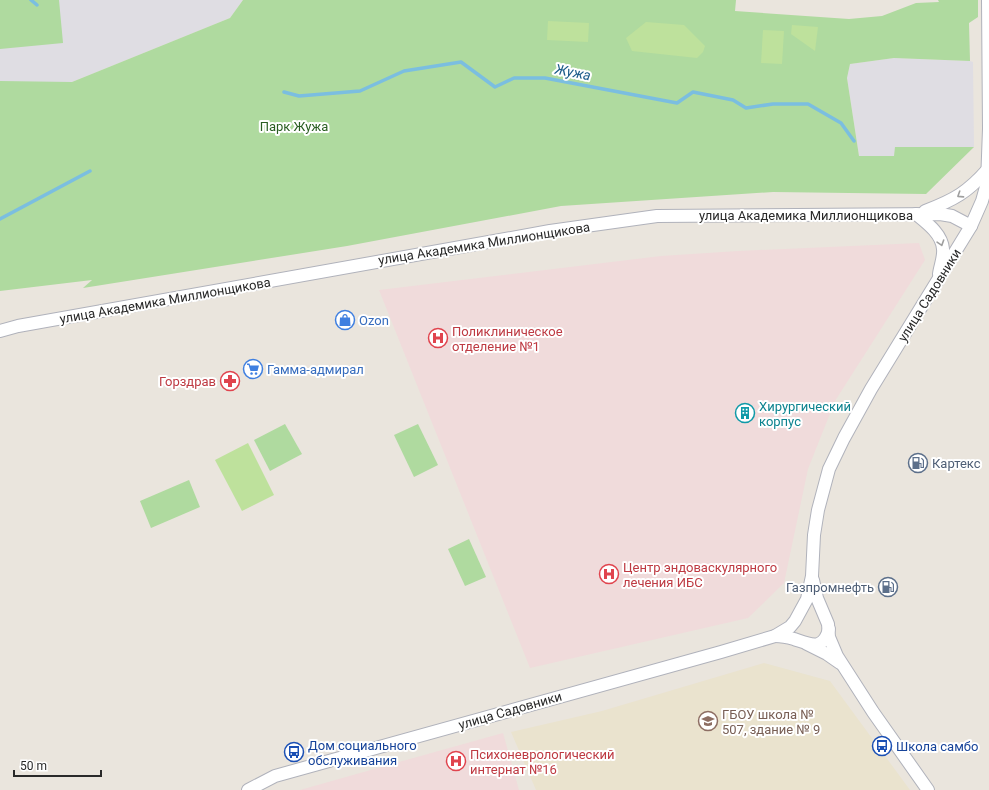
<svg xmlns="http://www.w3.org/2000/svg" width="989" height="790" font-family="Roboto,sans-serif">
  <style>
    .industrial { fill: #dfdde3 }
    .education { fill: #eae3ce }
    .medical { fill: #f0dbdb }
    .green { fill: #afda9f }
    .pitch { fill: #bee19c }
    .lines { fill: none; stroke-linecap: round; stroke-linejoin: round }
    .stream { stroke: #7bbee0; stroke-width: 3.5 }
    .minor-casing { stroke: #b0b2bb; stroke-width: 14 }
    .minor { stroke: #fff; stroke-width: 12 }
    .oneway { stroke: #9f9f9f }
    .labels { text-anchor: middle; stroke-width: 4; stroke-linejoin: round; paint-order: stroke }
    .park-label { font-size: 13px; fill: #2a5e22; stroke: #fff }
    .street-label { font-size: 13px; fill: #292929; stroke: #fff }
    .shop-label { font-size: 13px; fill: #366cbe; stroke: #fff; text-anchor: start }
    .health-label { font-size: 13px; fill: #be3a42; stroke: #fff; text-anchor: start }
    .culture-label { font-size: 13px; fill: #0d838f; stroke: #fff; text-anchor: start }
    .service-label { font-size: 13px; fill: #4e5e75; stroke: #fff; text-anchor: start }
    .education-label { font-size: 13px; fill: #785e54; stroke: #fff; text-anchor: start }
    .transit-label { font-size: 13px; fill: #164399; stroke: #fff; text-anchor: start }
    .water-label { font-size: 14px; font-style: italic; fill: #1c5c8a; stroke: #fff }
  </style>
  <rect width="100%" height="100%" fill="#eae5dd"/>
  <g class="industrial">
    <polygon points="0,0 243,0 230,18 72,82 0,82"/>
    <polygon points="894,58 970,61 973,62 974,147 895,147 895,156 859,156 847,78 850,64"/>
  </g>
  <polygon class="education" points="764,663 830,681 910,790 536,790 511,732 602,711"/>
  <g class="medical">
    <polygon points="919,243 925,260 835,401 808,469 784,583 748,618 530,668 379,290 661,256 738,251"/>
    <polygon points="503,733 519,790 300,790 399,762"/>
  </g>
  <g class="green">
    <polygon points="0,0 59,0 63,43 0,49"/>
    <polygon points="243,0 736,0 735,11 849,19 882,16 916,3 939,2 938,0 978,0 978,17 969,23 970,61 894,58 850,64 847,78 859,156 894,156 895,147 974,147 926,194 773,192 561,206 347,246 83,288 92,280 0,291 0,81 72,82 230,18"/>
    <polygon points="285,424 302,454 270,471 254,440"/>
    <polygon points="418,424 438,465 414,477 394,435"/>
    <polygon points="189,480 200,507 151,528 140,501"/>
    <polygon points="469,539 486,577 465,586 448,549"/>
  </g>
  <g class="pitch">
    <polygon points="548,21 589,23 588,42 547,40"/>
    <polygon points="646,22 684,25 705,46 703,52 697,58 632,51 626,38"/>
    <polygon points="792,25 818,27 815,51 791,34"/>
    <polygon points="763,30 784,31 782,64 761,63"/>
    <polygon points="248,443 274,495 242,511 215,460"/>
  </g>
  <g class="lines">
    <g class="stream">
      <polyline points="31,0 37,5"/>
      <polyline points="284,92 299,96 360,91 404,71 461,62 495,87 514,78 545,78 677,103 693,92 733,100 746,108 773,104 808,104 841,123 854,141"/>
      <polyline points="0,219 90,171"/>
    </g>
    <g class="minor-casing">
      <g id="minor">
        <path d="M925 211C954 200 968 192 988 169"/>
        <path d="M916 214C927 223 942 234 943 249 944 257 940 266 939 274"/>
        <polyline points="0,331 18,326 550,231 657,216 940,214 952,216 971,226"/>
        <polyline points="813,580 817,598 828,624 829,637 837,656 873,712 928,790"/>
        <path d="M775 636C781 636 787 637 794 639 809 644 823 652 829 629"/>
        <polyline points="807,644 827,654 840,663"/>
        <polyline points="248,790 275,776 721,652 775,636 790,627 795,621 807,599 812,576 814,535 818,510 829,469 844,438 871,389 971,226 982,201 987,183 989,129 988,0"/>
      </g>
    </g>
    <use href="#minor" class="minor"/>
  </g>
  <defs><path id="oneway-chevron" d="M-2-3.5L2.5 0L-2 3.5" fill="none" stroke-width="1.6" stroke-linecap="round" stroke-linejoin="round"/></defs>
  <g class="oneway">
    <use href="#oneway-chevron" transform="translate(960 195) rotate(147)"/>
    <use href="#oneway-chevron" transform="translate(941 243) rotate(72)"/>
  </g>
  <defs>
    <g id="shop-ring" transform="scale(1)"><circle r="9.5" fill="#fff" stroke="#3f7fe0" stroke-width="1.5"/><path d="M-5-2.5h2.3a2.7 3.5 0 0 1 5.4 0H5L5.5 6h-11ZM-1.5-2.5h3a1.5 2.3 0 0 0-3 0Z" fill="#3f7fe0"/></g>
    <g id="hospital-ring" transform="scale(1)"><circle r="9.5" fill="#fff" stroke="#e0444e" stroke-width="1.5"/><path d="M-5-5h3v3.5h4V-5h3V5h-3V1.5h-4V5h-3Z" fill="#e0444e"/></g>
    <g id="supermarket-ring" transform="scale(1)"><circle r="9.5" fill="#fff" stroke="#3f7fe0" stroke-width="1.5"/><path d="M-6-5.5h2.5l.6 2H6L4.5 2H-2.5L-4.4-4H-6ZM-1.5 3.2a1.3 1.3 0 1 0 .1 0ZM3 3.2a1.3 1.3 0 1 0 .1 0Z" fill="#3f7fe0"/></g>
    <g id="pharmacy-ring" transform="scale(1)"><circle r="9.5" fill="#fff" stroke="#e0444e" stroke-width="1.5"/><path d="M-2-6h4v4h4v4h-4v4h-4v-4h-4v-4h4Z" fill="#e0444e"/></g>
    <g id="building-ring" transform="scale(1)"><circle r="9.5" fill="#fff" stroke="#0f9aa8" stroke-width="1.5"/><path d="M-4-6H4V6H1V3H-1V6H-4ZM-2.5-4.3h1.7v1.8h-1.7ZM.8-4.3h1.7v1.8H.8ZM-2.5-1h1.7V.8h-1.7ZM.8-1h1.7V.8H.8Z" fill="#0f9aa8"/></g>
    <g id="fuel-ring" transform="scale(1)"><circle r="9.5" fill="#fff" stroke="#5c6f8a" stroke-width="1.5"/><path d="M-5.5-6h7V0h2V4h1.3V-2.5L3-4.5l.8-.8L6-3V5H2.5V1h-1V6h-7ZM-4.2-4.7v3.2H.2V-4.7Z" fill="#5c6f8a"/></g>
    <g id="school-ring" transform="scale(1)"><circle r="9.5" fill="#fff" stroke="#8d6e63" stroke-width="1.5"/><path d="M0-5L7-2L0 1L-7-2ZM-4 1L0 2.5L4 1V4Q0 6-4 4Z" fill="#8d6e63"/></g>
    <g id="bus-ring" transform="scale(1)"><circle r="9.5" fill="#fff" stroke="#1a4fb4" stroke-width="1.5"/><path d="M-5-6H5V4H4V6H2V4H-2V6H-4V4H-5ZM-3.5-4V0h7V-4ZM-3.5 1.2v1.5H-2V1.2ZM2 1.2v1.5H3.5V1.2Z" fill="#1a4fb4"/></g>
  </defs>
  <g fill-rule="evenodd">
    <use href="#shop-ring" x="345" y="320"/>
    <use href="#hospital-ring" x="438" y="338"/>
    <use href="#supermarket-ring" x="253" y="369"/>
    <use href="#pharmacy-ring" x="230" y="381"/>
    <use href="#building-ring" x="745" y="413"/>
    <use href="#fuel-ring" x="918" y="463"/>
    <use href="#hospital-ring" x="609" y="574"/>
    <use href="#fuel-ring" x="888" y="587"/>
    <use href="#school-ring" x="708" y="721"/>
    <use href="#bus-ring" x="882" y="746"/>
    <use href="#bus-ring" x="294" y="752"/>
    <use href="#hospital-ring" x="456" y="761"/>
  </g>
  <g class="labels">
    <g class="park-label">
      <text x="294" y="131">Парк Жужа</text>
    </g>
    <g class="street-label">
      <text x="806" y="220">улица Академика Миллионщикова</text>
      <text transform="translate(484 243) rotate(-9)" y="5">улица Академика Миллионщикова</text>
      <text transform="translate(929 295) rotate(-58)" y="5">улица Садовники</text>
      <text transform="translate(165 300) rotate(-10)" y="5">улица Академика Миллионщикова</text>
      <text transform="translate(510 710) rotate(-16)" y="5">улица Садовники</text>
    </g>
    <g class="shop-label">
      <text x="359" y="325">Ozon</text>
      <text x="267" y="374">Гамма-адмирал</text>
    </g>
    <g class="health-label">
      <text x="452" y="336">Поликлиническое<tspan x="452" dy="15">отделение №1</tspan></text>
      <text x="216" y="386" text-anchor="end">Горздрав</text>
      <text x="623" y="572">Центр эндоваскулярного<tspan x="623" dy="15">лечения ИБС</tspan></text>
      <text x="470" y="759">Психоневрологический<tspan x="470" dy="15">интернат №16</tspan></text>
    </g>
    <g class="culture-label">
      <text x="759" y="411">Хирургический<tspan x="759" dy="15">корпус</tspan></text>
    </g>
    <g class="service-label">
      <text x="932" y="468">Картекс</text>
      <text x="874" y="592" text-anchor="end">Газпромнефть</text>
    </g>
    <g class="education-label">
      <text x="722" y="719">ГБОУ школа №<tspan x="722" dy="15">507, здание № 9</tspan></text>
    </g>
    <g class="transit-label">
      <text x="308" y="750">Дом социального<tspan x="308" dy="15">обслуживания</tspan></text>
      <text x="896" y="751">Школа самбо</text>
    </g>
    <g class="water-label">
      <text transform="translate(573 72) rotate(11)" y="5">Жужа</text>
    </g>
  </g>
  <path d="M14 770v6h87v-6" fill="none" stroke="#292929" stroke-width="2"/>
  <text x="20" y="770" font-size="12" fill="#292929" stroke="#ffffff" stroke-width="3" paint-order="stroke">50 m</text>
</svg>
